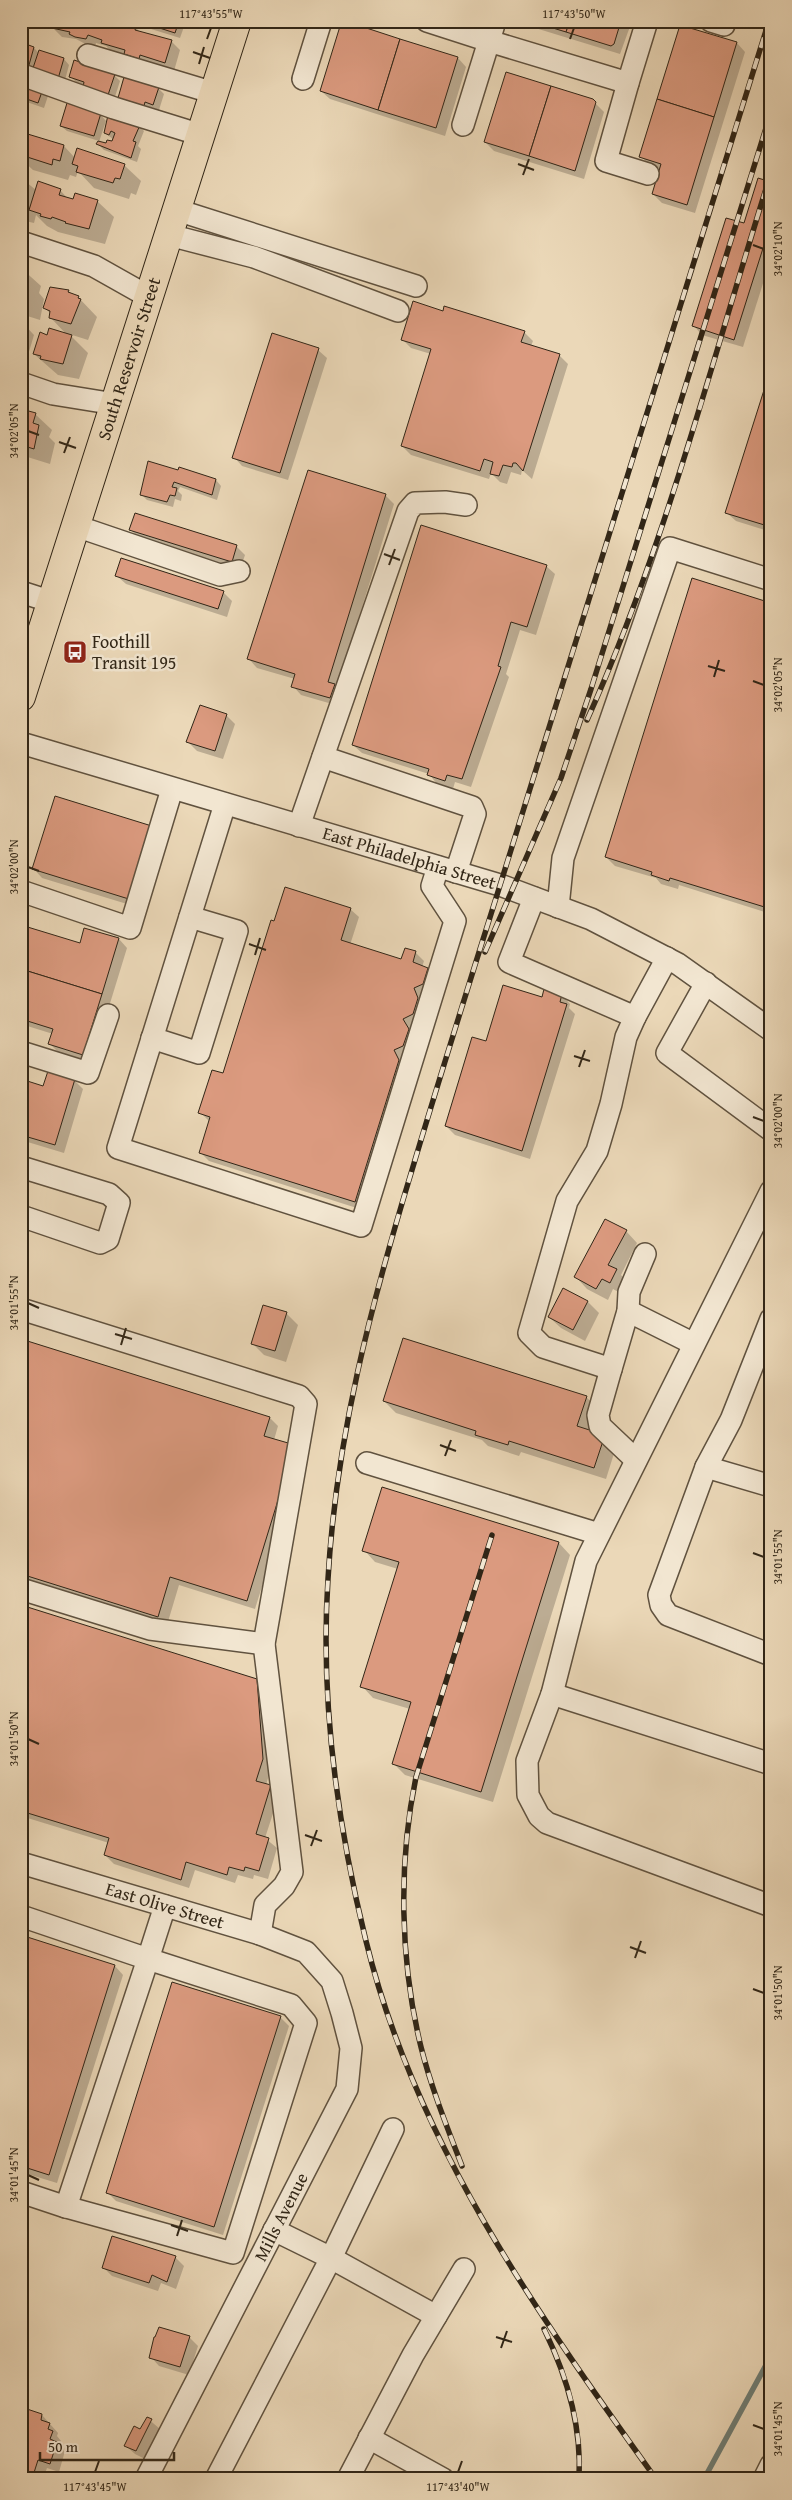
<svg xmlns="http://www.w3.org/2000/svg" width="792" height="2500" font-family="'Gentium Book Plus',serif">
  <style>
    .shadow { fill: #0003 }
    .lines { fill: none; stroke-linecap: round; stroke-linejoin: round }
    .stream { stroke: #6f7e76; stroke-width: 5.5 }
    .building { fill: #db9a7f; stroke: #312617 }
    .minor-casing { stroke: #60523f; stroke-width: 24 }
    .major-casing { stroke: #312617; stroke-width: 30 }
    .minor { stroke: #f2e6d1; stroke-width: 21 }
    .major { stroke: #ebd8b8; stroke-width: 28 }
    .rail-casing { stroke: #312617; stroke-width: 5.5 }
    .rail { stroke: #f2e6d1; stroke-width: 4; stroke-dasharray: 11; stroke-linecap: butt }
    .ticks { fill: none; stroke: #312617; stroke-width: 2 }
    .labels { text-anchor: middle; stroke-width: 5; stroke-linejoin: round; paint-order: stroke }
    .street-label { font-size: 18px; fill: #312617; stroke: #f2e6d1 }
    .poi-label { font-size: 18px; fill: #312617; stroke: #f2e6d1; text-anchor: start }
    .neatline { fill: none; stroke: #312617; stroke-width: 2 }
    .ticks-label { font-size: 12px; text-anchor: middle; fill: #312617 }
  </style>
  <rect width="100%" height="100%" fill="#ebd8b8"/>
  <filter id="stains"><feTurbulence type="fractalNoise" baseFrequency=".004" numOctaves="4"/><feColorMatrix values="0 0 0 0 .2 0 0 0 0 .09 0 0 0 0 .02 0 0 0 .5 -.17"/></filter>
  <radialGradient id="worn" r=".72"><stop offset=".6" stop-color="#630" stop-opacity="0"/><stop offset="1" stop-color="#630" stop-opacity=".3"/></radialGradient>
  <g class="shadow">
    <polygon points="146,21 186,21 180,38 151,29"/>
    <polygon points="526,21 632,21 620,54 532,27"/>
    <polygon points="123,26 135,27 141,33 171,41 180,50 174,71 111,51 106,46 96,43 95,47 91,47 76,39 62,37 53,28"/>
    <polygon points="737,43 745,52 695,213 662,203 653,194 661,169 649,165 641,156"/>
    <polygon points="21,46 34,48 39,53 64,59 69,65 64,84 21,71"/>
    <polygon points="458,58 466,67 445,136 330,99 321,91"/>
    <polygon points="114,75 120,81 114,100 76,82 70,76"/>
    <polygon points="21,81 49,93 44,108 21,100"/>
    <polygon points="158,88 164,94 159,110 151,107 150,111 125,103 119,98"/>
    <polygon points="592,100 604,112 584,179 494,151 485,142"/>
    <polygon points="100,114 106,121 99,142 107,145 113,143 114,140 105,133 109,116 139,126 144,131 138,146 141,149 137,162 104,150 98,144 99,141 67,131 61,126"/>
    <polygon points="21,137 64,146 75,158 124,165 141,181 136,195 131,193 129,199 94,188 78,171 76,177 70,175 68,180 33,170 21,159"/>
    <polygon points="21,178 36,190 60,190 69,200 97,201 114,217 105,244 58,232 47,226 36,215 34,223 21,220"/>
    <polygon points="771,183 771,258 743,347 702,335 694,326 744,225"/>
    <polygon points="21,268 41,286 39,293 44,299 40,320 21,314 29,283 27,283 21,308"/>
    <polygon points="68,291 78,297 97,317 88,340 69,334 88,353 79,379 58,375 34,354 48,336 68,336 50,317 51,314 45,308"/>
    <polygon points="444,312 524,332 533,341 531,346 559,355 568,364 532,479 522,470 521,475 511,472 507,484 500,482 491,473 489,479 411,455 402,446 431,354 411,348 402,339"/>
    <polygon points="21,321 34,335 28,355 21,355"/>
    <polygon points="318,350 327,358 288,480 242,466 234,457"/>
    <polygon points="771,372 771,532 736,521 727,513"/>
    <polygon points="21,413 35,414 52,430 49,437 55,443 50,464 21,455"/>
    <polygon points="149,463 216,480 221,486 217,500 180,487 178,491 182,495 181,501 175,499 173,507 147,500 141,494"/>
    <polygon points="308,471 386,496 394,504 337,688 339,706 301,695 293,686 295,679 257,668 249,659"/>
    <polygon points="131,530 236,546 245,555 240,570 139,539"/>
    <polygon points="546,566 555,574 536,635 520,630 506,674 509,677 471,787 455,782 453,789 437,784 429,774 362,753 353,745"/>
    <polygon points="117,576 223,592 232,601 227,617 126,584"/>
    <polygon points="771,604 771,914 679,885 678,889 661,884 656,878 615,866 606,857"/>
    <polygon points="226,715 235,724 223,759 197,751 188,742"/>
    <polygon points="56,797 140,908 42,878 34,869"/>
    <polygon points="350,909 359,917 350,945 402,961 415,952 424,961 422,967 428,969 436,977 363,1210 209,1161 200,1152 210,1122 200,1112 224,1075"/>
    <polygon points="21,926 81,944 119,939 127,948 92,1062 58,1052 50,1044 53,1034 21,1024"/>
    <polygon points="562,995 570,1004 569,1008 575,1014 530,1159 455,1135 446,1126 487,1043 543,998"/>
    <polygon points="21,1080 44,1087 74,1080 83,1089 64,1153 21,1140"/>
    <polygon points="626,1231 637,1243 621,1275 628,1282 622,1294 613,1289 608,1300 587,1289 576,1277"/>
    <polygon points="588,1302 599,1313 585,1341 561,1328 549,1317"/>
    <polygon points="286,1313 298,1325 286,1362 264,1355 252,1343"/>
    <polygon points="21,1339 270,1418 278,1426 274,1440 303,1455 255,1609 179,1585 167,1625 21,1580"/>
    <polygon points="586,1397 598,1408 590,1431 616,1447 606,1479 521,1452 519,1456 488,1446 482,1440 396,1413 384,1401"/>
    <polygon points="383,1488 559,1543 570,1555 493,1802 405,1775 393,1763 410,1709 373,1698 362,1686 398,1569 375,1562 364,1550"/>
    <polygon points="21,1606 256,1680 265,1689 271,1768 266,1785 279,1795 265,1838 277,1848 268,1879 254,1875 253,1879 238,1875 235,1883 195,1870 189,1888 114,1864 105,1855 109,1843 21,1816"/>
    <polygon points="21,1937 115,1966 123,1975 57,2183 21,2172"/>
    <polygon points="280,2017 289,2026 223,2235 116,2201 107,2192"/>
    <polygon points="175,2257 184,2266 176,2289 161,2283 158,2291 112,2276 103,2267"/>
    <polygon points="189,2337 198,2346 189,2375 159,2366 151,2357"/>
    <polygon points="21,2408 42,2415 58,2433 57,2436 61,2441 60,2445 65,2451 59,2472 47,2468 43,2479 21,2479"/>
    <polygon points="147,2418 160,2429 145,2459 135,2454 126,2446 141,2431"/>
  </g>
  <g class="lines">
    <polyline class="stream" points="704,2479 771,2356"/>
  </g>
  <g class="building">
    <polygon points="54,21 111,21 122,25 123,22 136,26 135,30 172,40 165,63 140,55 139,59 124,54 125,50 101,43 102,40 88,35 86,39 75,37 69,34 70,32 52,28"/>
    <polygon points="144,21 179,21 175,33 144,23"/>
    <polygon points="345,21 400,39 378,110 320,91 341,23"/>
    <polygon points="530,21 570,21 566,32"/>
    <polygon points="570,21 621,21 614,44 611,46 566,32"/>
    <polygon points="680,25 737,42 714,117 657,99"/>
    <polygon points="400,39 458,57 436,128 378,110"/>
    <polygon points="23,43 34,47 29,65 21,62"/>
    <polygon points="39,50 64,58 58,79 32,71"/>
    <polygon points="74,60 115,74 108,95 83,87 84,82 69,77"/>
    <polygon points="506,72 551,86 529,156 484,142"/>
    <polygon points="124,77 159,87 153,105 145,102 144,106 118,98"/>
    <polygon points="21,80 44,86 38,103 21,97"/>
    <polygon points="551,86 593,99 596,102 575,171 529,156"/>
    <polygon points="657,99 714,117 687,205 652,194 661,164 639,157"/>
    <polygon points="67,103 101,113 94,136 60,126"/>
    <polygon points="108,115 140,125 133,141 136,142 131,158 96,144 98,141 106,143 107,140 112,141 115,133 111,131 109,135 104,133"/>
    <polygon points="21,132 64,145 60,161 53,159 52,165 21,155"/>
    <polygon points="77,148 125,164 120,179 115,178 113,183 76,172 78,166 72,164"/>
    <polygon points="21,176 26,178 21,194"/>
    <polygon points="758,178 771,182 771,223 734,340 692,326 726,218 744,223"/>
    <polygon points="38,181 61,189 59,195 73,199 75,193 98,200 89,229 65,223 66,222 52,217 51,219 40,216 41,214 29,210"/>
    <polygon points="21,267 26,268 22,279 28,281 23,304 21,304"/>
    <polygon points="50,287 69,290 68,292 79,296 78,298 81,299 71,324 49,318 50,311 43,308"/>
    <polygon points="413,301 443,311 444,306 525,331 521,342 560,354 523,471 516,463 513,463 512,467 503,465 499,476 490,474 493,462 484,459 480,471 401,446 431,349 401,340"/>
    <polygon points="49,328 72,335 63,364 40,359 41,356 33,354 40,332 47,335"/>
    <polygon points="272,333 319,348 280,473 232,458"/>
    <polygon points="771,368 771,527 725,513"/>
    <polygon points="25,410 36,413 33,423 39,425 34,449 21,445 21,412 24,413"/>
    <polygon points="148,461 178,470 179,467 216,479 212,495 174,482 172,487 177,488 175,496 170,495 167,502 140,495"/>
    <polygon points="308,470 386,494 328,682 335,684 330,698 291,687 295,674 247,659"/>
    <polygon points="135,513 237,545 232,562 129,530"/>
    <polygon points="421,525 547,565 527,627 511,622 498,666 501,667 462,779 447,775 445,781 427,775 429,769 352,745"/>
    <polygon points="121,558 224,591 218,609 115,576"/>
    <polygon points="692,578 771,603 771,909 670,878 669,881 651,875 652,872 605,857"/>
    <polygon points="200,705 227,714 215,751 186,742"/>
    <polygon points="55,796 155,827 132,900 32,869"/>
    <polygon points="285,887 351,908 341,940 401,959 405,948 416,951 413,962 428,968 423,984 414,988 418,998 413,1014 403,1019 409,1029 403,1046 394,1050 399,1060 355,1202 199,1153 210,1117 198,1113 212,1070 223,1073 271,920 274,921"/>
    <polygon points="21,925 80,943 84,928 119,938 102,994 21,969"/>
    <polygon points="21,969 102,994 83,1055 48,1044 53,1029 21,1019"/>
    <polygon points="503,985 542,997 544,989 562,994 560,1002 567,1004 522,1151 445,1126 472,1037 486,1041"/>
    <polygon points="48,1071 75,1079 55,1145 21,1135 21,1079 43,1086"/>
    <polygon points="605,1219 627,1230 608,1265 617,1269 610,1283 602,1279 596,1289 574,1277"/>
    <polygon points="563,1288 588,1301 573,1330 548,1317"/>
    <polygon points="263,1305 287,1312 275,1351 251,1344"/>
    <polygon points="403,1338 587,1396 577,1426 605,1435 594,1468 509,1441 508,1445 475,1435 476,1431 383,1401"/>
    <polygon points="21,1339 270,1417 264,1436 295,1445 247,1601 170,1577 158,1617 21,1574"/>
    <polygon points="382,1487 559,1542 481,1792 392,1764 411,1702 360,1687 399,1562 362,1551"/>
    <polygon points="21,1605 257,1679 263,1759 256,1781 271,1785 256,1834 269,1838 259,1871 245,1867 244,1871 229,1867 227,1875 186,1862 181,1880 104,1855 109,1838 21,1811"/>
    <polygon points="21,1935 115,1965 49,2175 21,2166"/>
    <polygon points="172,1982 281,2016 214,2227 106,2193"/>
    <polygon points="112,2236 176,2256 167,2282 152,2275 149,2283 102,2268"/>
    <polygon points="159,2327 190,2336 180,2367 149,2358 154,2337 155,2337"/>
    <polygon points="21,2407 42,2414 41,2420 50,2423 48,2429 53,2431 50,2439 57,2442 50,2464 38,2460 32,2479 26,2479 23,2476 21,2479"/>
    <polygon points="147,2417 152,2419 136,2451 124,2446 134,2426 140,2429"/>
  </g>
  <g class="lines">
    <g class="minor-casing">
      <g id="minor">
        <polyline points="427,21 489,41 495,21"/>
        <polyline points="711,21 724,25 725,21"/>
        <polyline points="88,55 214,93"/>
        <polyline points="25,76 114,108 201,135"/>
        <polyline points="303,79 321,21"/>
        <polyline points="628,83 606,161 648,174"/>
        <polyline points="463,125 489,41 628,83 647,21"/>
        <polyline points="177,210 416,286"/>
        <polyline points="169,235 254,257 398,311"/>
        <polyline points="21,242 94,266 149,297"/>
        <polyline points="21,383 53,394 115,404"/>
        <polyline points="76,526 220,575 239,571"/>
        <polyline points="21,592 52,602"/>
        <path id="s1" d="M21 743 500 885 591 919 678 964 771 1030"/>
        <polyline points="323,757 472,807 475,814 456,872"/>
        <polyline points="225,804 118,1148 361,1226 455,921 432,886 438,867"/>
        <polyline points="299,826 408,511 415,503 445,502 466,505"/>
        <polyline points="21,891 130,928 172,789"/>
        <polyline points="534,898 509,962 635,1017 667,958"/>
        <polyline points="558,907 563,858 670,548 771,580"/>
        <polyline points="706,983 667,1053 771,1130"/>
        <polyline points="635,1017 626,1037 611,1104 597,1151 567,1201 529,1333 543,1347 611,1369 628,1311 629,1292 645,1254"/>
        <polyline points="152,1038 199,1053 237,931 190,917"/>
        <polyline points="21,1052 88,1073 108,1015"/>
        <polyline points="21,1167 109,1194 119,1203 108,1239 100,1243 21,1216"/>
        <polyline points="771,1191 586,1561 552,1694 527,1761 528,1795 539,1816 547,1823 771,1906"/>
        <polyline points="21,1309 299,1396 306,1404 264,1644 292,1872 284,1886 265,1905 260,1934"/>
        <polyline points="628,1311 694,1344"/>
        <polyline points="771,1319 731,1420 706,1467 659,1595 661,1605 668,1615 771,1655"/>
        <polyline points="611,1369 598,1415 600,1426 636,1460"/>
        <polyline points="367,1463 599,1534"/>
        <polyline points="706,1467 771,1486"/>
        <polyline points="21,1589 150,1629 264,1644"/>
        <polyline points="552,1694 771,1764"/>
        <path id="s2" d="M21 1863 260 1934 306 1952 332 1981 342 2013 351 2048 347 2089 146 2479"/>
        <polyline points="21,1916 148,1959 66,2207"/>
        <polyline points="21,2192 66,2207 233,2253 306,2023 291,2005 148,1959 165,1906"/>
        <polyline points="274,2230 331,2258 393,2129"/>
        <polyline points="369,2438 443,2479"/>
        <polyline points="216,2479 331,2258 436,2316"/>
        <polyline points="348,2479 413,2355 464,2269"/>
        <polyline points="764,2479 771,2465"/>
      </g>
    </g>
    <g class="major-casing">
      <g id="major">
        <path id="s3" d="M21 697 237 21"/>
      </g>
    </g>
    <use href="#minor" class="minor"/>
    <use href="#major" class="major"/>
    <g class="rail-casing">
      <g id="rail">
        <path d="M587 720C666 545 713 356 771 173"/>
        <polyline points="485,952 561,778 591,689 771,112"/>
        <path d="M462 2166C447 2127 431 2087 421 2047 400 1962 398 1863 416 1777L492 1535"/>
        <path d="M544 2329C567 2376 582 2426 579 2479"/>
        <path d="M656 2479C538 2314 415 2142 366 1941 337 1823 320 1700 328 1579 336 1437 371 1305 412 1170 448 1049 487 928 524 808 606 546 687 283 769 21"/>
      </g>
    </g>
    <use href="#rail" class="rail"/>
  </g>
  <path class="ticks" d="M207 39 211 28M570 39 574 28M193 52 210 58M199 64 204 47M518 164 534 170M523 175 529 159M753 245 764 249M28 431 39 435M59 442 76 448M64 453 70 437M384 554 400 560M389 565 395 549M708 666 725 671M714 677 719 660M753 681 764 685M28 867 39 871M249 944 266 950M255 955 260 938M574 1056 590 1061M579 1067 585 1050M753 1117 764 1121M28 1303 39 1308M115 1334 132 1339M121 1345 126 1328M440 1445 456 1451M445 1456 451 1440M753 1553 764 1557M28 1739 39 1744M305 1835 322 1841M311 1846 317 1830M630 1947 646 1953M635 1958 641 1941M753 1989 764 1993M28 2175 39 2180M171 2225 188 2231M177 2236 182 2220M496 2337 512 2342M501 2348 507 2331M753 2425 764 2429M95 2472 99 2461M458 2472 462 2461"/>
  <defs>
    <g id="bus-square" transform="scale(1.25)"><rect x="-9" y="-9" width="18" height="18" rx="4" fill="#8f2418" stroke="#f2e6d1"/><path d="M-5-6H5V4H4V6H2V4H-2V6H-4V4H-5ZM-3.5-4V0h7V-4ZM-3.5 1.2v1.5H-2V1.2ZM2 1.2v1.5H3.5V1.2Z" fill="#fff"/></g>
  </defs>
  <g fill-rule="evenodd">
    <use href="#bus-square" x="75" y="652"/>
  </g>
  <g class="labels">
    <g class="street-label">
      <text dy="6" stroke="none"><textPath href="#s3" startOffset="355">South Reservoir Street</textPath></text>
      <text dy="6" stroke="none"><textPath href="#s1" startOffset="405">East Philadelphia Street</textPath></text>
      <text dy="6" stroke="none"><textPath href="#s2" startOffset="150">East Olive Street</textPath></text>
      <text transform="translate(281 2217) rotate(-63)" y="6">Mills Avenue</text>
    </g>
    <g class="poi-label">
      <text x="92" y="648">Foothill<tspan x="92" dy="21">Transit 195</tspan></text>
    </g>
  </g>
  <rect width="792" height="2500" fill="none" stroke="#ebd8b8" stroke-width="55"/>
  <path d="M40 2452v8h134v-8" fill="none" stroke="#312617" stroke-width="2.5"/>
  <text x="48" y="2452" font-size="15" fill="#312617" stroke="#f2e6d1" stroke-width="4" paint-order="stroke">50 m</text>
  <rect x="28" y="28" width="736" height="2444" class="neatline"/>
  <g class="ticks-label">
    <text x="211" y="18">117°43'55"W</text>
    <text x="574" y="18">117°43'50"W</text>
    <text transform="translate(778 249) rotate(-90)" y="4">34°02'10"N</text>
    <text transform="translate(14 431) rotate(-90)" y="4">34°02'05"N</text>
    <text transform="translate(778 685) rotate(-90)" y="4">34°02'05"N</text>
    <text transform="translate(14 867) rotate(-90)" y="4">34°02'00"N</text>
    <text transform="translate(778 1121) rotate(-90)" y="4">34°02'00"N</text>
    <text transform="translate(14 1303) rotate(-90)" y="4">34°01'55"N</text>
    <text transform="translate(778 1557) rotate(-90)" y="4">34°01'55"N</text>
    <text transform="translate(14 1739) rotate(-90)" y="4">34°01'50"N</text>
    <text transform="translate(778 1993) rotate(-90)" y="4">34°01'50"N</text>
    <text transform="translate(14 2175) rotate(-90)" y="4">34°01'45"N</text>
    <text transform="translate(778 2429) rotate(-90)" y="4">34°01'45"N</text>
    <text x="95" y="2491">117°43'45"W</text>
    <text x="458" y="2491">117°43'40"W</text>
  </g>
  <rect width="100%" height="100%" filter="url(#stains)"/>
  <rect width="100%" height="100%" fill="url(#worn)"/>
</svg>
